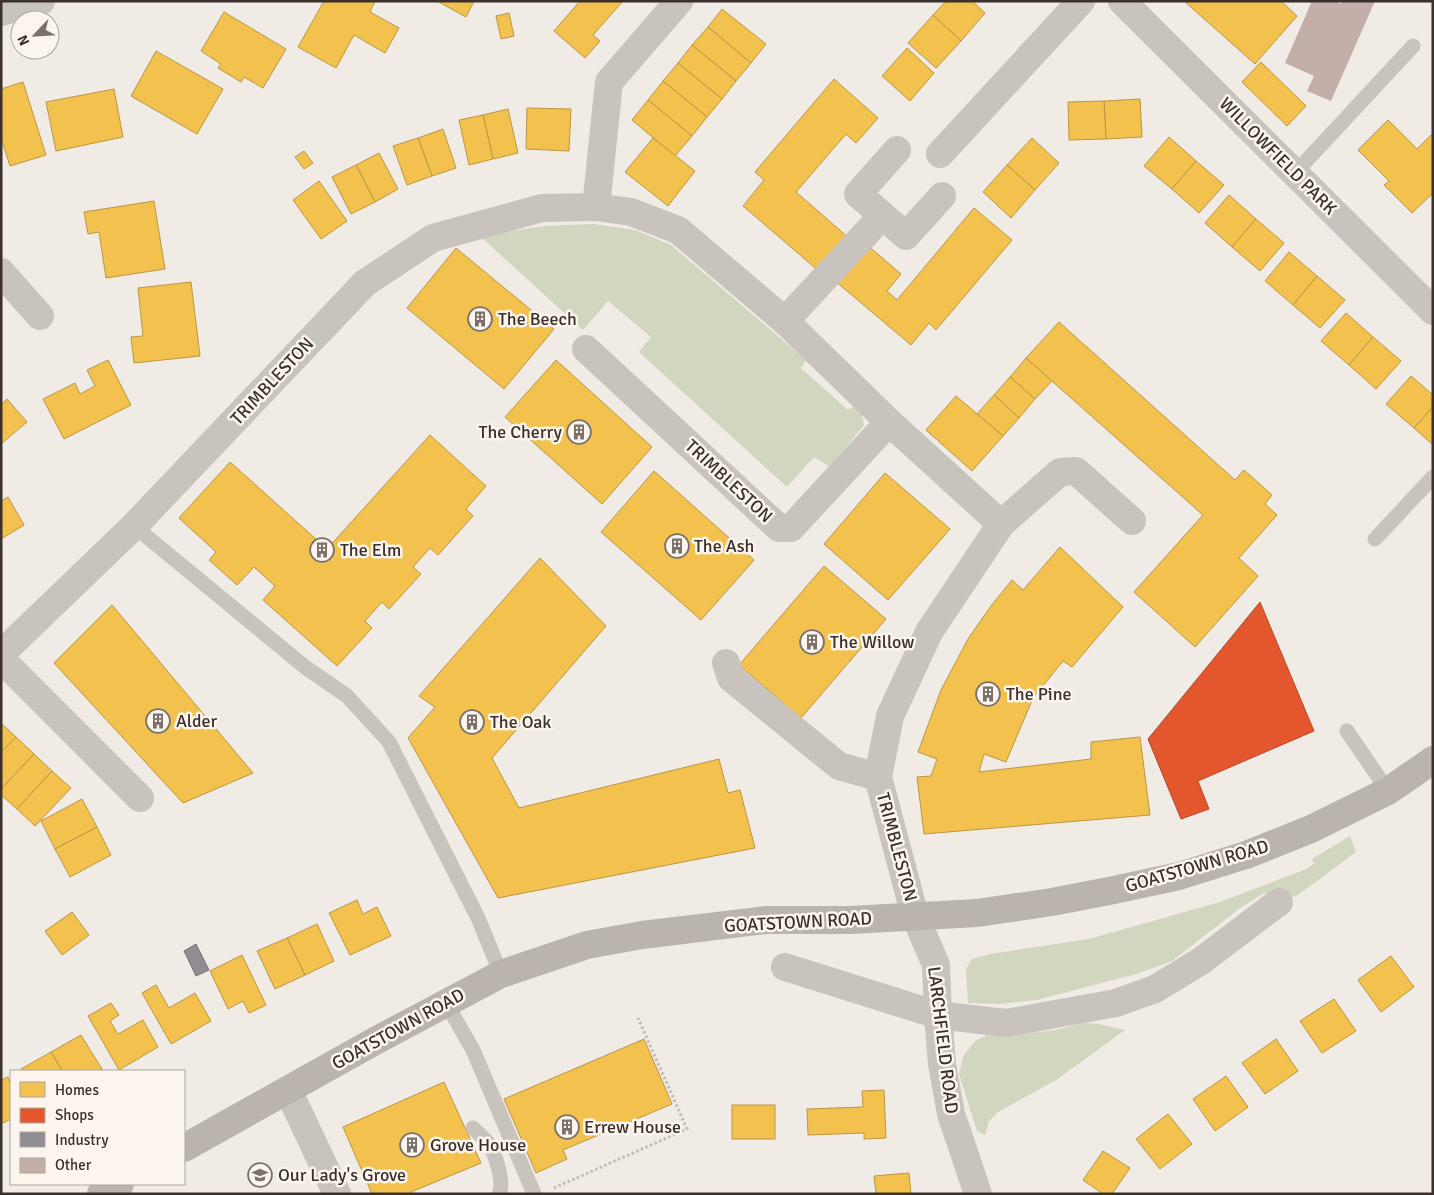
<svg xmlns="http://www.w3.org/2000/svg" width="1434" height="1195" font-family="Signika,sans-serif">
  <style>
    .green { fill: #d1d6bf }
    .homes { fill: #f2c14e; stroke: #bb9644 }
    .shops { fill: #e4572e; stroke: #b14b2d }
    .industry { fill: #8d8d92; stroke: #747173 }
    .building { fill: #c3afa7 }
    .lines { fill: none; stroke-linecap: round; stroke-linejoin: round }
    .path { stroke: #c2bbb6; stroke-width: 3; stroke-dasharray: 2.5 2.5; stroke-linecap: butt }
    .lane { stroke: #c9c3be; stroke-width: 15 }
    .street { stroke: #c9c3be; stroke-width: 28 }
    .secondary { stroke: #bab3ae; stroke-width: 28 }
    .labels { text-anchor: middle; stroke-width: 5; stroke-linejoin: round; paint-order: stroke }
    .street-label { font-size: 18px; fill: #3b302b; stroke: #fbf5ee }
    .poi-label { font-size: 18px; fill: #3b302b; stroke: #fbf5ee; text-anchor: start }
  </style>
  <rect width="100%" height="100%" fill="#f0ebe5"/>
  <g class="green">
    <polygon points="594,224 635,230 671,245 806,360 801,368 848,410 856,404 861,411 864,425 830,467 814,457 787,487 639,352 651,337 608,301 583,330 480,236 544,226"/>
    <polygon points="1350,836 1356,852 1295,897 1279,891 1262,894 1239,909 1172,961 1136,974 1037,1000 1000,1004 968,1003 966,969 972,959 990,954 1089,939 1220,902 1304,870 1314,864 1312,859"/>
    <polygon points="1085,1023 1099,1024 1125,1030 1056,1080 998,1112 989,1121 985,1135 977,1131 959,1074 963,1057 975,1041 987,1035 1023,1034 1055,1030"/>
  </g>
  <g class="homes">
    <polygon points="324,1 375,1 370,12 399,28 385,53 354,35 336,68 298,47"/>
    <polygon points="437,1 474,1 466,17"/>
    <polygon points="580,1 623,1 593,35 600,41 585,58 554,31"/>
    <polygon points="946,1 972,1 985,13 961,41 933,15"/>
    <polygon points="1184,1 1281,1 1297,16 1255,64"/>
    <polygon points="722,9 766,44 751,63 708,27"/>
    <polygon points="224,12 286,49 263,88 244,77 241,82 218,68 221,64 201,51"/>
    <polygon points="509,13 514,36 501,39 496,16"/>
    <polygon points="933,15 961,41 936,68 908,43"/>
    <polygon points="708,27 751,63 736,81 692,45"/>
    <polygon points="692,45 736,81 722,99 678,63"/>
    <polygon points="907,48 934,73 910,101 882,76"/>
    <polygon points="156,51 223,89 197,134 131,96"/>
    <polygon points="1261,62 1306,106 1287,126 1242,82"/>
    <polygon points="678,63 722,99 707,117 663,81"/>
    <polygon points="834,79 878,118 856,143 846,134 796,192 850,239 821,273 743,206 764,180 755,172"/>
    <polygon points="663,81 707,117 692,136 648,100"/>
    <polygon points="23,82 46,155 10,166 1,138 1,89"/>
    <polygon points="114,89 123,137 56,151 46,102"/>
    <polygon points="1140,99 1142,137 1106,139 1104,101"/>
    <polygon points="648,100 692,136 675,156 632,120"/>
    <polygon points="1104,101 1106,139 1069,140 1068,102"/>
    <polygon points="527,108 571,109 569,151 526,149"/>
    <polygon points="508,109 518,153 493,159 483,115"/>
    <polygon points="483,115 493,159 469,165 459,120"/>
    <polygon points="1388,120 1417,149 1431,135 1433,136 1433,193 1412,213 1384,185 1389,181 1358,150"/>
    <polygon points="443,129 456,168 432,176 418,138"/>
    <polygon points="1169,137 1196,161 1172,189 1144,166"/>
    <polygon points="418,138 432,176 407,185 393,146"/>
    <polygon points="653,138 695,171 668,206 625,172"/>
    <polygon points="1032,138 1059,163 1035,190 1007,165"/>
    <polygon points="304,151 313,163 304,169 295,157"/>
    <polygon points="379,153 398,189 375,202 356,165"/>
    <polygon points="1196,161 1224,185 1199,213 1172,189"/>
    <polygon points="356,165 375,202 351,214 332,177"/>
    <polygon points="1007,165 1035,190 1011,218 983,192"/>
    <polygon points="319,181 347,221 321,239 293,200"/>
    <polygon points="1229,195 1256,219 1232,247 1205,223"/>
    <polygon points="154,201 165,269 106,278 99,232 88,234 84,212"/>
    <polygon points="974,208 1012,240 936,330 929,323 911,345 834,280 865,243 901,274 887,291 897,300"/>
    <polygon points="1256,219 1284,243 1260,271 1232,247"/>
    <polygon points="456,248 554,329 504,389 407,308"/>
    <polygon points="1289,252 1317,276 1293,305 1265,281"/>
    <polygon points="1317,276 1345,300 1320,328 1293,305"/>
    <polygon points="191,282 200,356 134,363 131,337 143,336 138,288"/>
    <polygon points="1346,313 1373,337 1349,365 1321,341"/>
    <polygon points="1059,322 1235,480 1244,470 1272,495 1265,504 1277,515 1239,558 1258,576 1195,647 1134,592 1203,515 1026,358"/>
    <polygon points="1373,337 1401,361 1376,389 1349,365"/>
    <polygon points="1026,358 1052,381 1035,399 1010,377"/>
    <polygon points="108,360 131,405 64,439 43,399 75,383 80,394 95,386 87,370"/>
    <polygon points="556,360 652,447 602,504 505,417"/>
    <polygon points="1411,376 1433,395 1433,407 1414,428 1386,404"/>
    <polygon points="1010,377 1035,399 1019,418 994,395"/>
    <polygon points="994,395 1019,418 1003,436 977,414"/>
    <polygon points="956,396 1003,436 972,471 926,430"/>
    <polygon points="7,399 27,422 1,444 1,405"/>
    <polygon points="1433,407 1433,445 1414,428"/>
    <polygon points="430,435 486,486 466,509 473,516 438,555 430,548 413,567 421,574 389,609 382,602 365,621 372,628 337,666 263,600 275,586 254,567 237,585 209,560 216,552 179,518 230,462 327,549"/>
    <polygon points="654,471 754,560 701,620 601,532"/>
    <polygon points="885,473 950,529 888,600 824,544"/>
    <polygon points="8,497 24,525 1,539 1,501"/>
    <polygon points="1060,547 1123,607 1072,667 1063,661 1033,698 1006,762 984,754 979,772 1091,759 1091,742 1140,737 1150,815 924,834 917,777 931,776 937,759 918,752 941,690 968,639 991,606 1012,580 1023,590"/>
    <polygon points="540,558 606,626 492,758 519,808 719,759 728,793 740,790 755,848 498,898 408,738 435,707 419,696"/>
    <polygon points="824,566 886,619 801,718 739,665"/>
    <polygon points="112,605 253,773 183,803 54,663"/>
    <polygon points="1,723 16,737 1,752"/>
    <polygon points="16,737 34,754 1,789 1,752"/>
    <polygon points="34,754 52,771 17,809 1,795 1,789"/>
    <polygon points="52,771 71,788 35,826 17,809"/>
    <polygon points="82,799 97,827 55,849 41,821"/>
    <polygon points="97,827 111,855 70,877 55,849"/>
    <polygon points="357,900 363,914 377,907 391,936 350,955 329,913"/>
    <polygon points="72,912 89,935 62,955 45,931"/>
    <polygon points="317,924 334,961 305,975 287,938"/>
    <polygon points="287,938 305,975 275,989 257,951"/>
    <polygon points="242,955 266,1005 249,1013 243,1001 228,1009 210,971"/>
    <polygon points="1391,956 1414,987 1381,1012 1358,980"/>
    <polygon points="156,985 169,1008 195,993 211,1021 171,1044 142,993"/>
    <polygon points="1334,999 1356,1031 1322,1053 1300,1021"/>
    <polygon points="111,1003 119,1015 110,1021 118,1034 143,1020 158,1047 119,1070 88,1016"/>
    <polygon points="81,1035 102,1069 98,1071 62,1071 51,1052"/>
    <polygon points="644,1039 672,1104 563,1150 567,1159 536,1173 504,1099"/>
    <polygon points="1276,1039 1298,1071 1265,1094 1242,1063"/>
    <polygon points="51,1052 62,1071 22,1071 21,1069"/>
    <polygon points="1226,1076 1248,1107 1215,1131 1193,1099"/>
    <polygon points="8,1077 11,1085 11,1119 1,1124 1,1080"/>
    <polygon points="444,1082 481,1163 411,1192 412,1194 372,1194 343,1127"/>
    <polygon points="884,1090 886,1138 864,1139 864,1133 808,1135 807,1109 863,1107 862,1091"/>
    <rect x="732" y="1105" width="43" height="34"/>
    <polygon points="1168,1114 1192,1144 1160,1169 1136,1139"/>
    <polygon points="1103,1151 1130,1168 1112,1194 1103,1194 1083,1180"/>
    <polygon points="909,1173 911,1194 876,1194 874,1176"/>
  </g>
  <polygon class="shops" points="1260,602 1314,731 1198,781 1209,809 1181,819 1148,739"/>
  <polygon class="industry" points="196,944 209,970 196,976 184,951"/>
  <polygon class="building" points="1312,1 1336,1 1341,4 1342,1 1375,1 1331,101 1307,91 1314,76 1285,63"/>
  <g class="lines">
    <polyline class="path" points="554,1188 687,1129 638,1018"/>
    <g class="lane">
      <polyline points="1295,173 1413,46"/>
      <polyline points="134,526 305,667 347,696 389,742 478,918 501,974"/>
      <polyline points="1375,539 1433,477"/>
      <polyline points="1347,731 1388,791"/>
      <polyline points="446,1003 473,1050 534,1194"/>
      <path d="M473 1128C478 1133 484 1138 488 1143 495 1152 505 1184 499 1194"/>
    </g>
    <g class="street">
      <polyline points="1122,1 1433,311"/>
      <polyline points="1,12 41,1"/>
      <polyline points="897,150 858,194 906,236 942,196"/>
      <polyline points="940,154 1081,1"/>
      <polyline points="596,207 609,82 679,1"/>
      <polyline points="1,272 40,316"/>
      <polyline points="785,321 882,216"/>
      <polyline points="586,349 779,528 791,528 889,422"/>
      <polyline points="1,654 134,526 365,283 433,238 542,208 596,207 631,212 678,230 785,321 889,422 1001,524"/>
      <polyline points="1,659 140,798"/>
      <polyline points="726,663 731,678 839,766 878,777"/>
      <polyline points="785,967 938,1015 1006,1023 1116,1003 1155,989 1201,961 1279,902"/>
      <polyline points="288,1090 337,1194"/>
      <polyline points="978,1194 951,1114 942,1064 938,1015 936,965 915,916 878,777 890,716 929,632 1001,524 1060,472 1076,471 1132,521"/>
    </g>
    <g class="secondary">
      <polyline points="184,1148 375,1041 501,974 587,945 642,935 766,920 851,920 977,913 1052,902 1114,890 1179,876 1246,855 1311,829 1388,791 1433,760"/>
      <polyline points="101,1194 120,1184"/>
    </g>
  </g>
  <defs>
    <g id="building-ring" transform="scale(1.25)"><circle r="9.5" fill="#fbf5ee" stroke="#7a716c" stroke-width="1.5"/><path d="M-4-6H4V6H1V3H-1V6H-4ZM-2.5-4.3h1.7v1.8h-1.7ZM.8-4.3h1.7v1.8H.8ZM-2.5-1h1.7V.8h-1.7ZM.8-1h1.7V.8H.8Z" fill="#7a716c"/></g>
    <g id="school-ring" transform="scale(1.25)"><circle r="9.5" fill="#fbf5ee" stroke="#7a716c" stroke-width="1.5"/><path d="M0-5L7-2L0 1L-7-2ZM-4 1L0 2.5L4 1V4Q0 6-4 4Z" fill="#7a716c"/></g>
  </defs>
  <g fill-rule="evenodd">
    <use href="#building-ring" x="480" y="319"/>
    <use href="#building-ring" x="579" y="432"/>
    <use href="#building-ring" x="677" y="546"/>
    <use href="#building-ring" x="322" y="550"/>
    <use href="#building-ring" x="812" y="642"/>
    <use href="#building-ring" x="988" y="694"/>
    <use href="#building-ring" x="158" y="721"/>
    <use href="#building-ring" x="472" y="722"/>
    <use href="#building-ring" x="567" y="1127"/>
    <use href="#building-ring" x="412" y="1145"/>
    <use href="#school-ring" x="260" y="1175"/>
  </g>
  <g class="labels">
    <g class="street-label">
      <text transform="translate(1278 156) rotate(45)" y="6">WILLOWFIELD PARK</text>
      <text transform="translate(272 381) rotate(-47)" y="6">TRIMBLESTON</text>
      <text transform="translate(729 481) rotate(43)" y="6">TRIMBLESTON</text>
      <text transform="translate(897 847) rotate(75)" y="6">TRIMBLESTON</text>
      <text transform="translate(1197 866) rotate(-16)" y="6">GOATSTOWN ROAD</text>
      <text transform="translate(798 922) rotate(-3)" y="6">GOATSTOWN ROAD</text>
      <text transform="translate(398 1029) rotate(-29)" y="6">GOATSTOWN ROAD</text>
      <text transform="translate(943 1040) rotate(83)" y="6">LARCHFIELD ROAD</text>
    </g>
    <g class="poi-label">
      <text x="498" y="325">The Beech</text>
      <text x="562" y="438" text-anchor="end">The Cherry</text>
      <text x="694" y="552">The Ash</text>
      <text x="340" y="556">The Elm</text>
      <text x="830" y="648">The Willow</text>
      <text x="1006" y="700">The Pine</text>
      <text x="176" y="727">Alder</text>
      <text x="490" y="728">The Oak</text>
      <text x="584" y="1133">Errew House</text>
      <text x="430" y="1151">Grove House</text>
      <text x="278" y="1181">Our Lady's Grove</text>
    </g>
  </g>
  <rect width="1434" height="1195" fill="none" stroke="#3b302b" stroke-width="5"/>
  <rect x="10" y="1070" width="175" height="115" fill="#fbf5ee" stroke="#aea6a0"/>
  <rect x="20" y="1082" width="25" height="15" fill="#f2c14e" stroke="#aea6a0"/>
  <text x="55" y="1095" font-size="15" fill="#3b302b">Homes</text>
  <rect x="20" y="1108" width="25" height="15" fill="#e4572e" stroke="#aea6a0"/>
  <text x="55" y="1120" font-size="15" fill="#3b302b">Shops</text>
  <rect x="20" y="1132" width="25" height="15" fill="#8d8d92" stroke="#aea6a0"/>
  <text x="55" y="1145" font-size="15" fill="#3b302b">Industry</text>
  <rect x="20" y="1158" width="25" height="15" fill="#c3afa7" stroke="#aea6a0"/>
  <text x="55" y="1170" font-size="15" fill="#3b302b">Other</text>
  <g transform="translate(35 35) rotate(245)"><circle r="24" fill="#fbf5ee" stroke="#aea6a0"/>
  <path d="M0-4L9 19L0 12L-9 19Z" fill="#7a716c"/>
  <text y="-8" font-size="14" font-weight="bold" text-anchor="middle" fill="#3b302b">N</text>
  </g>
</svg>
